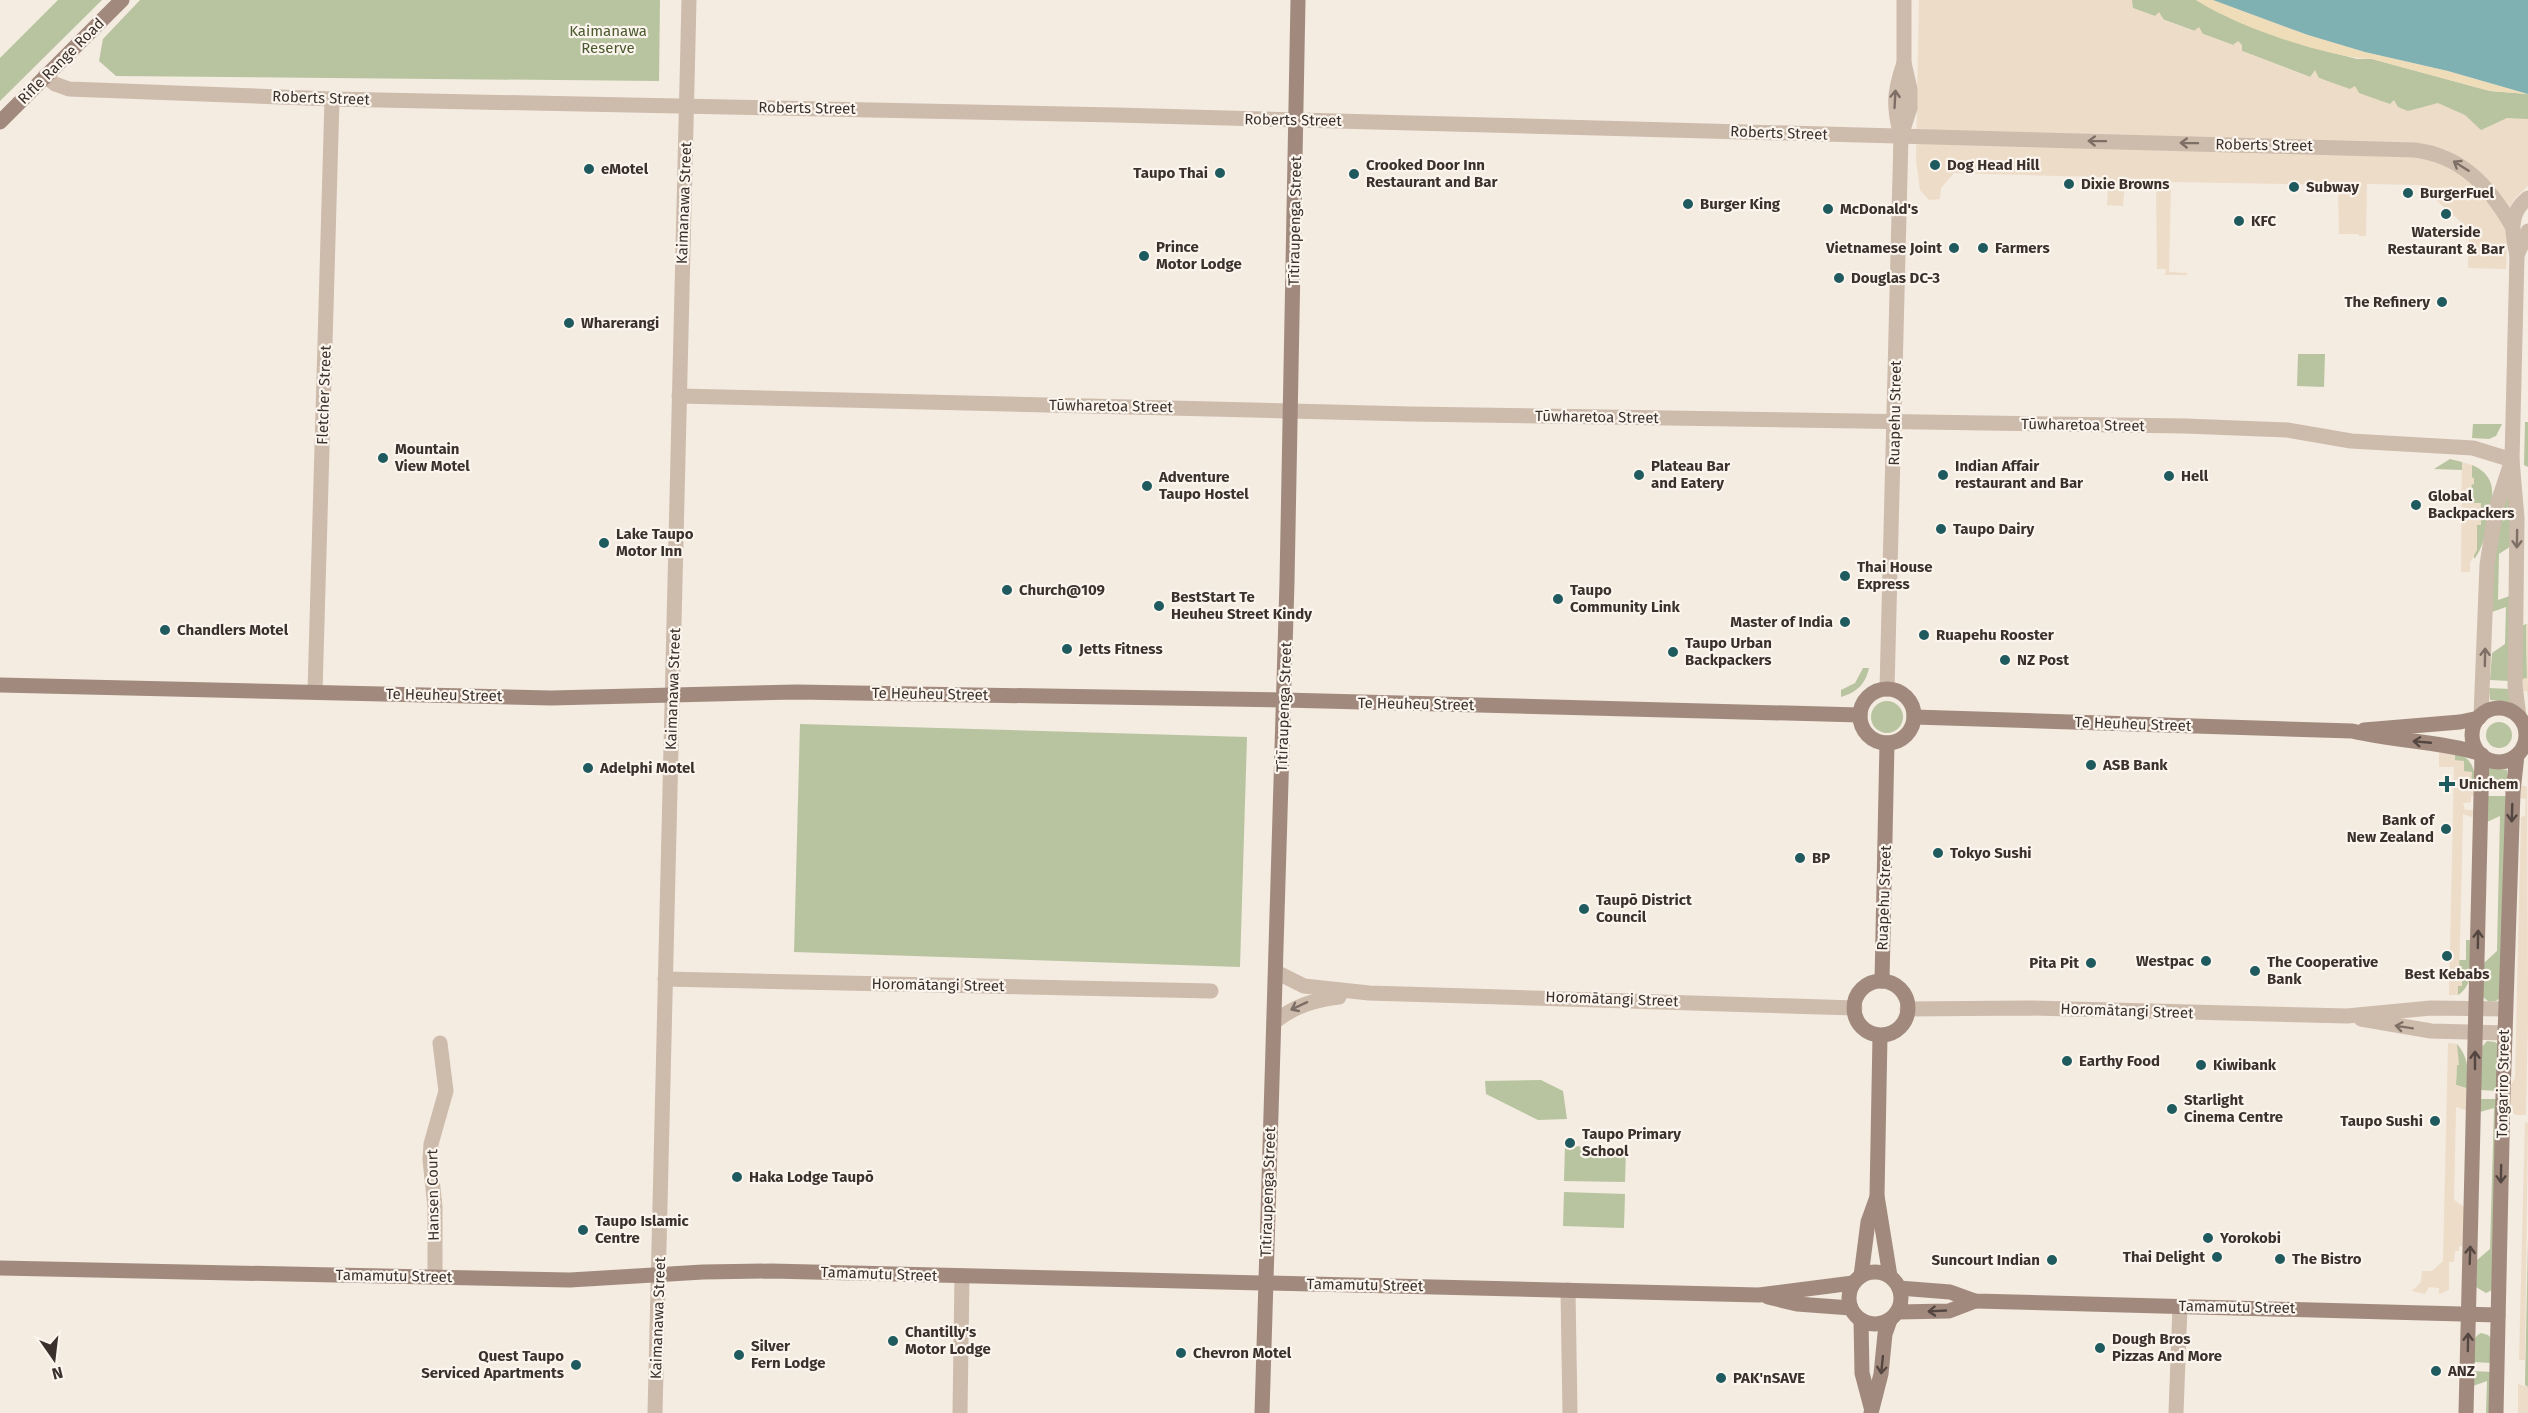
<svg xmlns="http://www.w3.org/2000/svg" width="2528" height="1413" font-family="'Fira Sans',sans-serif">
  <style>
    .green { fill: #b8c4a0 }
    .sand { fill: #efdcb8 }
    .plaza { fill: #ecdcc8 }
    .water { fill: #7fb0b2 }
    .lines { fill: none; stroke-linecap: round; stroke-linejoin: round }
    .street { stroke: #cdbbac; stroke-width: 15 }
    .secondary { stroke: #a18a7d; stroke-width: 15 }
    .oneway { stroke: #7d6f65 }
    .oneway2 { stroke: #544640 }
    .poi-dot { fill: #1f5a5e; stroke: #fbf5ee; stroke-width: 2 }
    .labels { text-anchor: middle; stroke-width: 4.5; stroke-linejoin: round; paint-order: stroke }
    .park-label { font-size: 15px; fill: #4a5a2e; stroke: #fbf5ee }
    .street-label { font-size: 15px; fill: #3b302b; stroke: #fbf5ee }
    .poi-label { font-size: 15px; font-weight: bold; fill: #3b302b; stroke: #fbf5ee; text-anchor: start }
  </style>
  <rect width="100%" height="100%" fill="#f4ebe1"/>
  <g class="green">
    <polygon points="58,0 102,0 0,101 0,58"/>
    <polygon points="140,0 660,0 659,81 116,76 99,61 103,39"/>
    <polygon points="2132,0 2196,0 2241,23 2311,47 2357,59 2372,59 2490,91 2528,94 2528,157 2449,129 2319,78 2310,77 2242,51 2233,45 2132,8"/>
    <polygon points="2298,354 2325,354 2324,387 2297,386"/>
    <polygon points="2525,422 2528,422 2528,467 2524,465"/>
    <polygon points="2473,424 2502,424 2496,436 2489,439 2472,438"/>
    <polygon points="2450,459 2462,462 2462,470 2434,469"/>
    <path d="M2472 465C2481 469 2488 474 2491 484 2496 500 2485 548 2474 559V551L2477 550V525H2480L2481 503H2471Z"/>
    <polygon points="2508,497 2511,498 2511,546 2499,554 2498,600 2510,596 2509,681 2490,680 2492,653 2505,644 2506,607 2492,612 2493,566 2505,498"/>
    <polygon points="2526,624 2527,679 2521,679 2522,626"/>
    <path d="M1863 668H1869C1865 685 1857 692 1841 697V690L1855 683Z"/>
    <polygon points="2489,688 2510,689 2510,702 2490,700"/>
    <circle cx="1887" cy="717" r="16"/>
    <circle cx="2499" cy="735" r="13"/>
    <polygon points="800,724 1247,737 1240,967 794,952"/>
    <path d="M2455 752C2472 758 2475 769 2476 785H2471L2455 760Z"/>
    <polygon points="2488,767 2507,770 2507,788 2487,787"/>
    <polygon points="2487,796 2507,796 2500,998 2496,1001 2489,1002 2483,997 2484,963 2497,951 2500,816 2487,822"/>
    <path d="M2466 940H2473C2472 959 2475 985 2458 995V986L2462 985V981H2459V960H2466Z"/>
    <polygon points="2487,1041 2495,1042 2499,1045 2499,1091 2480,1090 2481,1048"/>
    <path d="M2457 1044C2469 1058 2468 1071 2469 1089L2456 1085Z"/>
    <polygon points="1541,1080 1563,1091 1567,1119 1538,1120 1486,1094 1485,1081"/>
    <polygon points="2480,1099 2499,1099 2492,1290 2486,1293 2476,1287 2477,1260 2490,1249 2494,1108 2480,1112"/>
    <polygon points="1565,1146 1626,1148 1625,1182 1564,1181"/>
    <polygon points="1564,1192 1625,1194 1624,1228 1563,1226"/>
    <polygon points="2528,1240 2528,1387 2525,1385"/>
    <path d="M2481 1333 2488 1335 2493 1340 2492 1363 2473 1362C2473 1352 2470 1338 2481 1333Z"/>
    <polygon points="2473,1371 2492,1372 2491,1413 2486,1413 2487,1381 2473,1386"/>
  </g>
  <path class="sand" d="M2196 0H2213L2308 35 2365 52 2448 71 2528 94 2490 91 2372 59C2328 58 2233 25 2196 0Z"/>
  <g class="plaza">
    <polygon points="1919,0 2132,0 2133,8 2155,16 2159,12 2164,20 2194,31 2199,27 2203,34 2233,45 2238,41 2242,45 2242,51 2310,77 2315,70 2319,78 2350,89 2355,86 2359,93 2390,104 2394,100 2398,107 2408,111 2438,103 2465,115 2481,130 2507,118 2528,119 2528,186 2515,198 2508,210 2506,269 2468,268 2469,229 2427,192 2420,191 2420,185 2367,184 2366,236 2359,236 2359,234 2339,234 2338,185 2171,182 2169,272 2187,273 2187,275 2165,275 2166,269 2157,269 2156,181 2125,180 2123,206 2107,205 2108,190 2106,184 2100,177 1954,173 1941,188 1940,199 1929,200 1920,190 1916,160"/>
    <polygon points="2462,462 2472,465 2471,477 2474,478 2474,484 2471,485 2471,503 2481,503 2481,525 2477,525 2477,550 2470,563 2470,572 2461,572"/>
    <polygon points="2526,624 2528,624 2528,701 2527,691 2521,691 2521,679 2527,678"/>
    <polygon points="2439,749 2455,752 2455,760 2464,761 2464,771 2472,772 2471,785 2476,785 2475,796 2471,796 2471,802 2463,803 2465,810 2475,810 2475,818 2463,814 2459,980 2462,981 2462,986 2458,986 2458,995 2449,995 2454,767 2439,767"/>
    <polygon points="2527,774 2528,1018 2526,1115 2516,1115 2509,1110 2508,1090 2515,1078 2521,817 2525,816 2526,799 2520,798 2520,786 2527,786"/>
    <polygon points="2448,1043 2457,1044 2459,1065 2457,1065 2456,1085 2469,1089 2468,1111 2456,1107 2454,1200 2464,1207 2465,1246 2459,1246 2459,1251 2455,1251 2454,1262 2449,1262 2449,1290 2439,1294 2439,1288 2429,1287 2425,1294 2412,1291 2421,1282 2422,1271 2432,1271 2443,1261"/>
    <polygon points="2525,1122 2528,1123 2525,1360 2519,1360"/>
    <polygon points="2518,1384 2528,1387 2528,1413 2518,1413"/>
  </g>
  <polygon class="water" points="2213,0 2528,0 2528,94 2448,71 2365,52 2308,35"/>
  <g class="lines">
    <g class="street">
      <path d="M45 76 55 84 69 89 332 99 1116 115 2415 150C2462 156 2489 186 2512 226"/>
      <polyline points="1901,136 1910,108 1910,89 1904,63 1904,0"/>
      <polyline points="2517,255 2528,231"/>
      <polyline points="679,396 1410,414 2185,426 2287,430 2351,441 2473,448 2512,460"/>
      <path d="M1887 689 1901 136C1893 106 1894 92 1904 63"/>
      <polyline points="315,692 332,99"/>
      <polyline points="2481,716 2487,565 2496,508 2511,463"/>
      <path d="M2519 717 2515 685 2517 518 2512 460 2517 255C2512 234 2508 213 2528 198"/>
      <polyline points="1276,972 1304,986 1369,993 1855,1008"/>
      <polyline points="665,979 1211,991"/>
      <polyline points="1907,1009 2029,1008 2347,1016 2431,1008 2505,1009"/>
      <polyline points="2361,1019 2431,1031 2505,1033"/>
      <path d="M1274 1022C1295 1006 1313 1000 1339 997"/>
      <polyline points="435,1277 435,1207 430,1160 431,1144 446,1091 440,1043"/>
      <polyline points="1568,1290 1570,1413"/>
      <polyline points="655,1413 689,0"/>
      <polyline points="960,1413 962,1276"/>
      <polyline points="2176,1413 2180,1306"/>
    </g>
    <g class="secondary">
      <polyline points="0,122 122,0"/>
      <polyline points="0,685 551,698 797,692 1284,700 1860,715"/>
      <circle cx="1887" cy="716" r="27"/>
      <circle cx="2499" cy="735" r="27"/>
      <path d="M1914 717 2352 731C2394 741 2438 741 2479 753"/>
      <polyline points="2364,730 2460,722 2479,718"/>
      <polyline points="1882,981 1887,743"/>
      <circle cx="1881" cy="1008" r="27"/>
      <polyline points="1880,1036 1877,1196 1890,1276"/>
      <polyline points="0,1268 570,1280 703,1272 771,1271 1759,1295 1853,1283"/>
      <circle cx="1875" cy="1298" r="26"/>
      <polyline points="1861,1276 1868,1222 1877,1197"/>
      <polyline points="1899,1288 1950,1292 1975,1301 2498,1315"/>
      <polyline points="1768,1297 1797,1304 1851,1308"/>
      <polyline points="1897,1312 1949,1311 1975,1301"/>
      <polyline points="1861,1320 1862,1373 1871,1407"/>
      <polyline points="1262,1413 1287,582 1298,0"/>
      <polyline points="1871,1413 1881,1374 1885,1334 1890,1320"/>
      <polyline points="2466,1413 2482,755"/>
      <polyline points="2496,1413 2503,1095 2513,792 2517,755"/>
    </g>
  </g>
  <defs><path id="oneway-shaft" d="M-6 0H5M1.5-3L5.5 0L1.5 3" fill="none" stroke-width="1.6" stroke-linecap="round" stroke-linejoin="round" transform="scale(1.5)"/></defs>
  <g class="oneway">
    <use href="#oneway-shaft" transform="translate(1895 99) rotate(-87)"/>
    <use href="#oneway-shaft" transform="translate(2097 141) rotate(-179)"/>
    <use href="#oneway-shaft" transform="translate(2189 143) rotate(-179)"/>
    <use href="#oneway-shaft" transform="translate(2461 166) rotate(-148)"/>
    <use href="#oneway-shaft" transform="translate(2517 539) rotate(91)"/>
    <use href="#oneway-shaft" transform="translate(2485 657) rotate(-89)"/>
    <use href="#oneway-shaft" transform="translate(1299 1006) rotate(155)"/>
    <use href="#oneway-shaft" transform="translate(2404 1027) rotate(-171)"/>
  </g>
  <g class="oneway2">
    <use href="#oneway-shaft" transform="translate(2422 742) rotate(-175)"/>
    <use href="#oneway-shaft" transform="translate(2512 813) rotate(92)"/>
    <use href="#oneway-shaft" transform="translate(2478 939) rotate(-89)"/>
    <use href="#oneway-shaft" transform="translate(2475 1060) rotate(-90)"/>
    <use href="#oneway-shaft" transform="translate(2501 1174) rotate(91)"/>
    <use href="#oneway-shaft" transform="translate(2470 1255) rotate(-88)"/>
    <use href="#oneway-shaft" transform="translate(1937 1311) rotate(177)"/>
    <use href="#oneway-shaft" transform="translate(2468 1342) rotate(-89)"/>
    <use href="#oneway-shaft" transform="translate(1882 1365) rotate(96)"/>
  </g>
  <g class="poi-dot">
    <circle cx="1935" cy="165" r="6"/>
    <circle cx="589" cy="169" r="6"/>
    <circle cx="1220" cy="173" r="6"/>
    <circle cx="1354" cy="174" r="6"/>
    <circle cx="2069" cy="184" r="6"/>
    <circle cx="2294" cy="187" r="6"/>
    <circle cx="2408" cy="193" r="6"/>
    <circle cx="1688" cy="204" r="6"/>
    <circle cx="1828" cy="209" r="6"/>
    <circle cx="2446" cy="214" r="6"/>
    <circle cx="2239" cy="221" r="6"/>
    <circle cx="1954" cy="248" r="6"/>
    <circle cx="1983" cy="248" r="6"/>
    <circle cx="1144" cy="256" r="6"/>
    <circle cx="1839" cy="278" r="6"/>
    <circle cx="2442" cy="302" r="6"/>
    <circle cx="569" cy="323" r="6"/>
    <circle cx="383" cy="458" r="6"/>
    <circle cx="1639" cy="475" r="6"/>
    <circle cx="1943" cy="475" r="6"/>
    <circle cx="2169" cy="476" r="6"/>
    <circle cx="1147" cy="486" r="6"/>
    <circle cx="2416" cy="505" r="6"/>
    <circle cx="1941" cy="529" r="6"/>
    <circle cx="604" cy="543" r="6"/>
    <circle cx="1845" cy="576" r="6"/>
    <circle cx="1007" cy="590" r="6"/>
    <circle cx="1558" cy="599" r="6"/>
    <circle cx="1159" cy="606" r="6"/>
    <circle cx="1845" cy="622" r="6"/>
    <circle cx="165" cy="630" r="6"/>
    <circle cx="1924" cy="635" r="6"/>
    <circle cx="1067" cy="649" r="6"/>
    <circle cx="1673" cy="652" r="6"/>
    <circle cx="2005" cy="660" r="6"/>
    <circle cx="2091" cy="765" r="6"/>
    <circle cx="588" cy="768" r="6"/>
    <path d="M2444 775h6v6h6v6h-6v6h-6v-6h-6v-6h6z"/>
    <circle cx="2446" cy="829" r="6"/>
    <circle cx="1938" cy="853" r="6"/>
    <circle cx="1800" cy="858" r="6"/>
    <circle cx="1584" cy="909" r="6"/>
    <circle cx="2447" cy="956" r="6"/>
    <circle cx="2206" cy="961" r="6"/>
    <circle cx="2091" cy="963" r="6"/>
    <circle cx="2255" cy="971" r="6"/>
    <circle cx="2067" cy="1061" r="6"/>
    <circle cx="2201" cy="1065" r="6"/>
    <circle cx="2172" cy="1109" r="6"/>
    <circle cx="2435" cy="1121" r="6"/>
    <circle cx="1570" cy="1143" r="6"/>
    <circle cx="737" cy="1177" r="6"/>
    <circle cx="583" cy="1230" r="6"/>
    <circle cx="2208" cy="1238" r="6"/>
    <circle cx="2217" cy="1257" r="6"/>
    <circle cx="2280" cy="1259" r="6"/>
    <circle cx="2052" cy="1260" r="6"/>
    <circle cx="893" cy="1341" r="6"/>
    <circle cx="2100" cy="1348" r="6"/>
    <circle cx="1181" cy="1353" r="6"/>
    <circle cx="739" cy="1355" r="6"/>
    <circle cx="576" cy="1365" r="6"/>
    <circle cx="2436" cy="1371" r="6"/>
    <circle cx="1721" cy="1378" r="6"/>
  </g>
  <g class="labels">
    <g class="park-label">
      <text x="608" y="36">Kaimanawa<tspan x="608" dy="17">Reserve</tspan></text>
    </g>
    <g class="street-label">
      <text transform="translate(61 61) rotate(-45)" y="5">Rifle Range Road</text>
      <text transform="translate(321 98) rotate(2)" y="5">Roberts Street</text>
      <text transform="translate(807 108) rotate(1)" y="5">Roberts Street</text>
      <text transform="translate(1293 120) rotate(1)" y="5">Roberts Street</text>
      <text transform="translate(1779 133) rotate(2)" y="5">Roberts Street</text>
      <text transform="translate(2264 145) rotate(1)" y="5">Roberts Street</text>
      <text transform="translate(684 203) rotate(-88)" y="5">Kaimanawa Street</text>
      <text transform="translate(1295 221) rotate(-89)" y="5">Tītīraupenga Street</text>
      <text transform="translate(324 395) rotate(-88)" y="5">Fletcher Street</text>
      <text transform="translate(1111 406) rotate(1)" y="5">Tūwharetoa Street</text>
      <text transform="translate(1895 413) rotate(-89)" y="5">Ruapehu Street</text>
      <text transform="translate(1597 417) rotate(1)" y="5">Tūwharetoa Street</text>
      <text transform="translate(2083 425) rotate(1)" y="5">Tūwharetoa Street</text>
      <text transform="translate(673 689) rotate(-88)" y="5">Kaimanawa Street</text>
      <text transform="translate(930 694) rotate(1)" y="5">Te Heuheu Street</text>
      <text transform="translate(444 695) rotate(1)" y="5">Te Heuheu Street</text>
      <text transform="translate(1416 704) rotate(1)" y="5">Te Heuheu Street</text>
      <text transform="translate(1284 707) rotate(-88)" y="5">Tītīraupenga Street</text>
      <text transform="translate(2133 724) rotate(2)" y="5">Te Heuheu Street</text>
      <text transform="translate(1884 898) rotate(-88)" y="5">Ruapehu Street</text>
      <text transform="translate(938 985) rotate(1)" y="5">Horomātangi Street</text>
      <text transform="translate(1612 999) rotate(2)" y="5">Horomātangi Street</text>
      <text transform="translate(2127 1011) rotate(2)" y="5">Horomātangi Street</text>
      <text transform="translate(2503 1084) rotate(-89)" y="5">Tongariro Street</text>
      <text transform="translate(1268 1192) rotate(-88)" y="5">Tītīraupenga Street</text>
      <text transform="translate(433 1195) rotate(-91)" y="5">Hansen Court</text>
      <text transform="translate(879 1274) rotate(2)" y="5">Tamamutu Street</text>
      <text transform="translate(394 1276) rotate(1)" y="5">Tamamutu Street</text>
      <text transform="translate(1365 1285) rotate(1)" y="5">Tamamutu Street</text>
      <text transform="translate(2237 1307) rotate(1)" y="5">Tamamutu Street</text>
      <text transform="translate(658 1318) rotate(-88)" y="5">Kaimanawa Street</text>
    </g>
    <g class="poi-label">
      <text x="1366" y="170">Crooked Door Inn<tspan x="1366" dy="17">Restaurant and Bar</tspan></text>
      <text x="1947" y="170">Dog Head Hill</text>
      <text x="601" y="174">eMotel</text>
      <text x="1208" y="178" text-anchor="end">Taupo Thai</text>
      <text x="2081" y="189">Dixie Browns</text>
      <text x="2306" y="192">Subway</text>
      <text x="2420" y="198">BurgerFuel</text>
      <text x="1700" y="209">Burger King</text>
      <text x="1840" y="214">McDonald's</text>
      <text x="2251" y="226">KFC</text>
      <text x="2446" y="237" text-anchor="middle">Waterside<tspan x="2446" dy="17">Restaurant &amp; Bar</tspan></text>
      <text x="1156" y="252">Prince<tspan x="1156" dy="17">Motor Lodge</tspan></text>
      <text x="1942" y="253" text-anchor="end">Vietnamese Joint</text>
      <text x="1995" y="253">Farmers</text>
      <text x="1851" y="283">Douglas DC-3</text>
      <text x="2430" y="307" text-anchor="end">The Refinery</text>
      <text x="581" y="328">Wharerangi</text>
      <text x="395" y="454">Mountain<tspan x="395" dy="17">View Motel</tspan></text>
      <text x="1651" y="471">Plateau Bar<tspan x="1651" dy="17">and Eatery</tspan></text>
      <text x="1955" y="471">Indian Affair<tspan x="1955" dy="17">restaurant and Bar</tspan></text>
      <text x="2181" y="481">Hell</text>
      <text x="1159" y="482">Adventure<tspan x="1159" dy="17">Taupo Hostel</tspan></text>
      <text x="2428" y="501">Global<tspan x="2428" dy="17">Backpackers</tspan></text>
      <text x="1953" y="534">Taupo Dairy</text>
      <text x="616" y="539">Lake Taupo<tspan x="616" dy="17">Motor Inn</tspan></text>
      <text x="1857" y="572">Thai House<tspan x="1857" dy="17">Express</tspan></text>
      <text x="1019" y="595">Church@109</text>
      <text x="1570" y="595">Taupo<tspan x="1570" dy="17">Community Link</tspan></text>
      <text x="1171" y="602">BestStart Te<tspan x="1171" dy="17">Heuheu Street Kindy</tspan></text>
      <text x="1833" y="627" text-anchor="end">Master of India</text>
      <text x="177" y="635">Chandlers Motel</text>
      <text x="1936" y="640">Ruapehu Rooster</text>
      <text x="1685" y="648">Taupo Urban<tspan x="1685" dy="17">Backpackers</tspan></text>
      <text x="1079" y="654">Jetts Fitness</text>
      <text x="2017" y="665">NZ Post</text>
      <text x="2103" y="770">ASB Bank</text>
      <text x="600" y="773">Adelphi Motel</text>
      <text x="2459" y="789">Unichem</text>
      <text x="2434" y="825" text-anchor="end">Bank of<tspan x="2434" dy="17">New Zealand</tspan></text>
      <text x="1950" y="858">Tokyo Sushi</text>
      <text x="1812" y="863">BP</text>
      <text x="1596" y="905">Taupō District<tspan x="1596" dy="17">Council</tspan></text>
      <text x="2194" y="966" text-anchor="end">Westpac</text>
      <text x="2267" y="967">The Cooperative<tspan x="2267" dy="17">Bank</tspan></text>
      <text x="2079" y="968" text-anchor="end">Pita Pit</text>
      <text x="2447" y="979" text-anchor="middle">Best Kebabs</text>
      <text x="2079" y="1066">Earthy Food</text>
      <text x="2213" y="1070">Kiwibank</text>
      <text x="2184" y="1105">Starlight<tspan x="2184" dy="17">Cinema Centre</tspan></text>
      <text x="2423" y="1126" text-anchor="end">Taupo Sushi</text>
      <text x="1582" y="1139">Taupo Primary<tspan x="1582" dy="17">School</tspan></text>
      <text x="749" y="1182">Haka Lodge Taupō</text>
      <text x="595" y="1226">Taupo Islamic<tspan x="595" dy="17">Centre</tspan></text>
      <text x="2220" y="1243">Yorokobi</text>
      <text x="2205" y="1262" text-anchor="end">Thai Delight</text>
      <text x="2292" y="1264">The Bistro</text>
      <text x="2040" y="1265" text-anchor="end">Suncourt Indian</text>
      <text x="905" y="1337">Chantilly's<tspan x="905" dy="17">Motor Lodge</tspan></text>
      <text x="2112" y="1344">Dough Bros<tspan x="2112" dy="17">Pizzas And More</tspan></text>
      <text x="751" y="1351">Silver<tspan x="751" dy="17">Fern Lodge</tspan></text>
      <text x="1193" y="1358">Chevron Motel</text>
      <text x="564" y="1361" text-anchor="end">Quest Taupo<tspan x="564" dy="17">Serviced Apartments</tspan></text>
      <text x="2448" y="1376">ANZ</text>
      <text x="1733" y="1383">PAK'nSAVE</text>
    </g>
  </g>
  <g transform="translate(54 1359) rotate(166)" stroke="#fbf5ee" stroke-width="4.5" paint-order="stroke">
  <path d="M0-4.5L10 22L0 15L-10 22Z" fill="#3b302b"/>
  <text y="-9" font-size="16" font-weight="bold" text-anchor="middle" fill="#3b302b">N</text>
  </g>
</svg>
